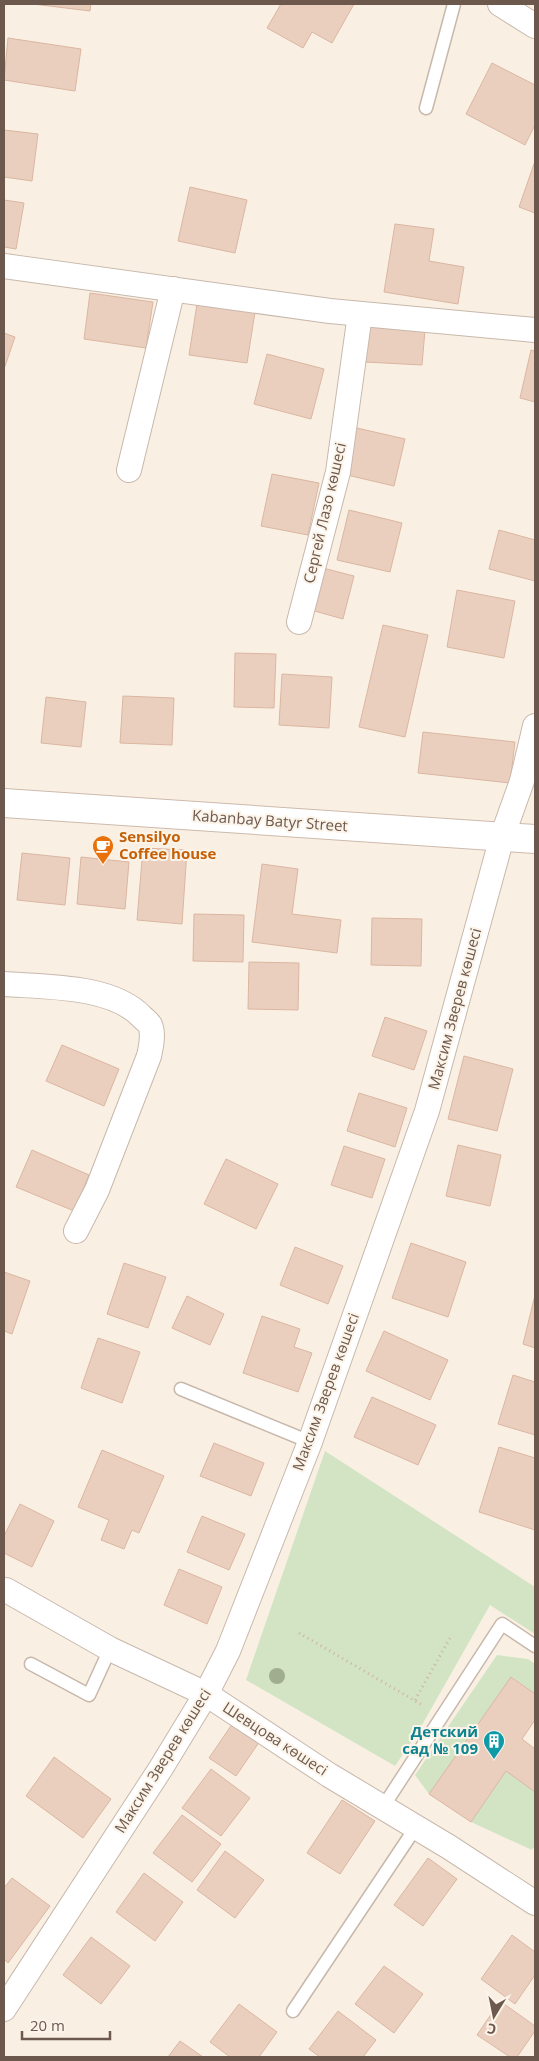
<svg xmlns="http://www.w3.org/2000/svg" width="539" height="2061" font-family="'Open Sans',sans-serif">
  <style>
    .green { fill: #d2e4c4 }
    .building { fill: #eacfbf; stroke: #dbb6a1 }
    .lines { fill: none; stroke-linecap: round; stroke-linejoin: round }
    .lane-casing { stroke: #c8b8ac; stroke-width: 15 }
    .street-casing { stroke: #c8b8ac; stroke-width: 26 }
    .secondary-casing { stroke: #cdbaac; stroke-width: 30 }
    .path { stroke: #cfb3a2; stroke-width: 3; stroke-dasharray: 1 4; stroke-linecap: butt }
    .lane { stroke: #fff; stroke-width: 12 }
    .street { stroke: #fff; stroke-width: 24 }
    .secondary { stroke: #fff; stroke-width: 28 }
    .tree { fill: #a0ad8f }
    .labels { text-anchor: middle; stroke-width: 4; stroke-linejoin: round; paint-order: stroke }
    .street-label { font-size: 15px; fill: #6d584d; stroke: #fcf4e9 }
    .food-label { font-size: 15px; font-weight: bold; fill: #c56008; stroke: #fcf4e9; text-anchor: start }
    .culture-label { font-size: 15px; font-weight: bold; fill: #0d838f; stroke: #fcf4e9; text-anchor: end }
  </style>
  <rect width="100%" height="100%" fill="#f9f0e3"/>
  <g class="green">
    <polygon points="325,1451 535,1587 535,1634 490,1605 418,1732 395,1766 246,1680"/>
    <polygon points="497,1655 528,1659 535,1664 535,1694 512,1677 429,1794 415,1775"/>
    <polygon points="506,1771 535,1792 535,1845 532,1850 471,1822"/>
  </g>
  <g class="building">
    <polygon points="33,4 91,4 90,11"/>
    <polygon points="281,4 354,4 332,43 312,32 303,48 267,28"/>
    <polygon points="8,38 81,49 75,91 4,80"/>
    <polygon points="492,63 535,85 535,125 525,145 466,114"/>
    <polygon points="4,130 38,134 32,181 4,177"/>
    <polygon points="535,161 535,213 519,207"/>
    <polygon points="190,187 247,200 235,253 178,241"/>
    <polygon points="4,200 24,203 16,249 4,247"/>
    <polygon points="395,224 434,229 429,261 464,267 458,304 384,292"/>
    <polygon points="90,293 153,302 146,348 84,339"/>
    <polygon points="197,304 255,312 247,363 189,355"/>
    <polygon points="367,327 425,330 422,365 365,362"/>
    <polygon points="4,333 15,337 4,369"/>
    <polygon points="531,350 535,351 535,402 520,398"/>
    <polygon points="267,354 324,369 311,419 254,404"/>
    <polygon points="357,428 405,439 394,486 347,475"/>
    <polygon points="272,474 319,483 308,535 261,526"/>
    <polygon points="349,510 402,523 390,572 337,560"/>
    <polygon points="499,530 535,540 535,581 489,569"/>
    <polygon points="323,568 354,576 343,619 311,610"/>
    <polygon points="457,590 515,601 504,658 447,647"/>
    <polygon points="383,625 428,635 405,737 359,727"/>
    <polygon points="235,653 276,654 274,708 234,707"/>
    <polygon points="282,674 332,677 329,728 279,725"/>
    <polygon points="123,696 174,698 172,745 120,743"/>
    <polygon points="46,697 86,702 81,747 41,743"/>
    <polygon points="423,732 515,742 510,783 418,773"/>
    <polygon points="143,848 187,850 182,924 137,920"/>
    <polygon points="22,853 70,858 65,905 17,900"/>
    <polygon points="81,857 129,862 125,909 77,904"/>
    <polygon points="262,864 298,869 292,914 341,920 337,953 252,942"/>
    <polygon points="194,914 244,915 243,962 193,961"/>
    <polygon points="372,918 422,919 421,966 371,965"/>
    <polygon points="249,962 299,963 298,1010 248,1009"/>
    <polygon points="385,1017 427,1031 414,1070 372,1056"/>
    <polygon points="62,1045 119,1069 104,1106 46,1081"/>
    <polygon points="464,1056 513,1069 497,1131 448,1119"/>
    <polygon points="359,1093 407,1108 395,1147 347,1131"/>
    <polygon points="458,1145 501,1155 490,1206 446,1196"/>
    <polygon points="344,1146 385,1159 372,1198 331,1185"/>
    <polygon points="32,1150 89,1175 74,1211 16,1187"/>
    <polygon points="226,1159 278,1184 256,1229 204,1204"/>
    <polygon points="411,1243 466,1262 448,1317 392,1298"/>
    <polygon points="295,1247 343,1266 328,1304 280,1285"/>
    <polygon points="124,1263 166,1277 148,1328 107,1314"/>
    <polygon points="4,1272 30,1281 12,1334 4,1331"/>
    <polygon points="535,1295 535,1348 523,1344"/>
    <polygon points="187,1296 224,1314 210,1345 172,1328"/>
    <polygon points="262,1316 300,1329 294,1347 312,1353 298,1392 243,1373"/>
    <polygon points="384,1331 448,1360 430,1400 366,1371"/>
    <polygon points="98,1338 140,1352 122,1403 81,1388"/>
    <polygon points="513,1375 535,1382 535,1435 498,1424"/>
    <polygon points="372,1397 436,1425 418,1465 354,1437"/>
    <polygon points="214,1443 264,1463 251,1496 200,1476"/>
    <polygon points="499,1447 535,1458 535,1530 479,1512"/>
    <polygon points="102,1450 164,1476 139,1533 132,1530 124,1549 101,1540 109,1520 78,1507"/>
    <polygon points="20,1504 54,1521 32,1567 4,1553 4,1536"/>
    <polygon points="202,1516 245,1534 229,1570 187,1552"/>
    <polygon points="179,1569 222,1587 207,1624 164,1605"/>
    <polygon points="511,1677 535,1694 535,1720 522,1739 535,1749 535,1792 506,1771 471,1822 429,1794"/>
    <polygon points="235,1720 262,1738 236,1776 209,1758"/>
    <polygon points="54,1757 111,1799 83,1838 26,1796"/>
    <polygon points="211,1769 250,1798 221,1836 182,1808"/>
    <polygon points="342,1800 375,1821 340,1874 307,1853"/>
    <polygon points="182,1815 221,1844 192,1882 153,1853"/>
    <polygon points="225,1851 264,1880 235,1918 197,1890"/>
    <polygon points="428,1858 457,1879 423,1926 394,1905"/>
    <polygon points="144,1873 183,1902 155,1941 116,1912"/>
    <polygon points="12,1878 50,1906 8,1963 4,1959 4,1888"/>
    <polygon points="512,1935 535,1952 535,1975 515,2004 481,1979"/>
    <polygon points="91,1937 130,1966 101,2004 63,1975"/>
    <polygon points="384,1966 423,1994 394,2033 355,2004"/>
    <polygon points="500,2001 535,2026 535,2031 517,2057 510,2057 477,2035"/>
    <polygon points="239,2004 277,2032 259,2057 230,2057 210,2042"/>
    <polygon points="338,2011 376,2040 363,2057 320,2057 309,2049"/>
    <polygon points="180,2041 203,2057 168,2057"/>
  </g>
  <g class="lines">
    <g class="lane-casing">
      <g id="lane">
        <polyline points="426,108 454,4"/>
        <polyline points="181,1389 310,1442"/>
        <polyline points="31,1664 89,1695 110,1649"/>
        <polyline points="383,1807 502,1624 535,1646"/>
        <polyline points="293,2011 416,1827"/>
      </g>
    </g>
    <g class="street-casing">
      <g id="street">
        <polyline points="500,4 535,26"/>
        <polyline points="4,266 330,311 535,330"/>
        <polyline points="129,470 173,289"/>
        <polyline points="299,622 338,472 360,314"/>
        <path d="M4 984C45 987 112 985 142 1017 144 1019 149 1023 150 1025 154 1034 151 1047 149 1056L97 1190 76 1231"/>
        <polyline points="6,1590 110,1649 206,1694 329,1775 449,1847 535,1903"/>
        <polyline points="4,2009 161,1768 206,1694 228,1651 310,1442 427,1111 502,837 522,781 535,726"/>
      </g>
    </g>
    <g class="secondary-casing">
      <polyline id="secondary" points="4,803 535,839"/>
    </g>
    <g class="path">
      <polyline points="299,1633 424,1706"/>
      <polyline points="415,1700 450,1638"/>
    </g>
    <use href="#lane" class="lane"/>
    <use href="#street" class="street"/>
    <use href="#secondary" class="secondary"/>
  </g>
  <circle class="tree" cx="277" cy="1676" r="8"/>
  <defs>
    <g id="cafe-pin" transform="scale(1.125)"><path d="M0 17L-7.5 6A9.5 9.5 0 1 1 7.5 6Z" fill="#e8710a" stroke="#fcf4e9"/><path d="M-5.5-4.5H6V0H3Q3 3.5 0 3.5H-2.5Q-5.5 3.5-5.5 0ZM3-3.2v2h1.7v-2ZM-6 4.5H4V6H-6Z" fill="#fff"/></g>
    <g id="building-pin" transform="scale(1.125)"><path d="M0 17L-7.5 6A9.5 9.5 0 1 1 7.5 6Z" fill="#0f9aa8" stroke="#fcf4e9"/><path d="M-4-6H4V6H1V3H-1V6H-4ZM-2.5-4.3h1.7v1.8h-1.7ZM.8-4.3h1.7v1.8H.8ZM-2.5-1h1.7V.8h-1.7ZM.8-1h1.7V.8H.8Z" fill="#fff"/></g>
  </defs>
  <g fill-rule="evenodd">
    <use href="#cafe-pin" x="103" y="846"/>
    <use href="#building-pin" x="494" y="1741"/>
  </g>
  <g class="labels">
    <g class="street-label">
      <text transform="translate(325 513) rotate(-77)" y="5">Сергей Лазо көшесі</text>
      <text transform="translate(270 821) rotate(4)" y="5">Kabanbay Batyr Street</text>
      <text transform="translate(455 1009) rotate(-75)" y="5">Максим Зверев көшесі</text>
      <text transform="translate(326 1392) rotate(-70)" y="5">Максим Зверев көшесі</text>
      <text transform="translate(275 1739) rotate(33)" y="5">Шевцова көшесі</text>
      <text transform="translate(163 1761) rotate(-58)" y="5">Максим Зверев көшесі</text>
    </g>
    <g class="food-label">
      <text x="119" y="842">Sensilyo<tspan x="119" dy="17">Coffee house</tspan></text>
    </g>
    <g class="culture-label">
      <text x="478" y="1737">Детский<tspan x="478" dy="17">сад № 109</tspan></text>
    </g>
  </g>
  <rect width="539" height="2061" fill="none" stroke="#6d584d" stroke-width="10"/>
  <g transform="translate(494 2016) rotate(190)" stroke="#fcf4e9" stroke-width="4" paint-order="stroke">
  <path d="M0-4L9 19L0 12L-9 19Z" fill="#6d584d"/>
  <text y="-8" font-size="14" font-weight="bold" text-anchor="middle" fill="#6d584d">С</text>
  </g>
  <path d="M22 2031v8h88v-8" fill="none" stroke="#6d584d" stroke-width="2.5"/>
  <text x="30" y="2031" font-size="15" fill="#6d584d" stroke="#fcf4e9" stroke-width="4" paint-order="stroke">20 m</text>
</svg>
